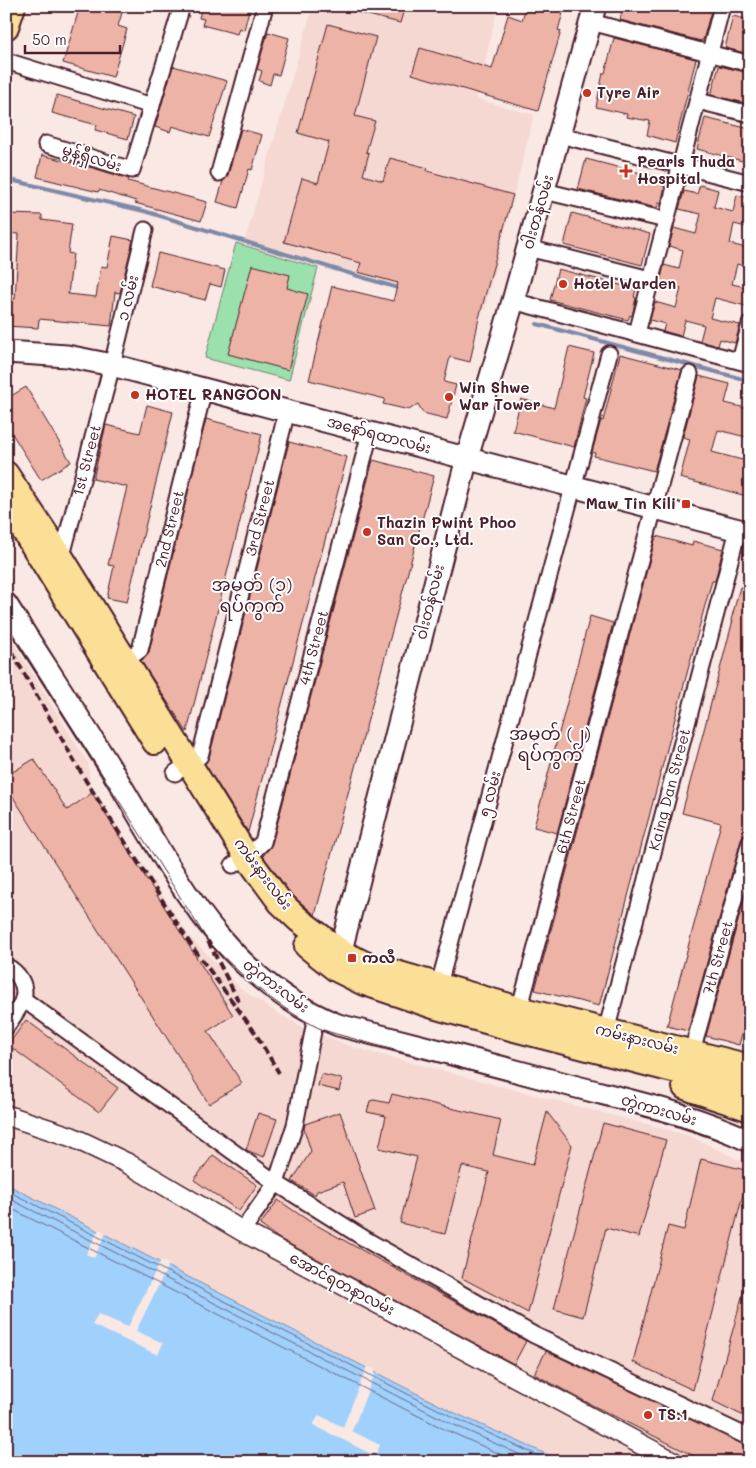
<svg xmlns="http://www.w3.org/2000/svg" width="756" height="1468" font-family="Mali,'Noto Sans Myanmar',sans-serif">
  <style>
    .built { fill: #f5d8d1 }
    .green { fill: #9ae1ae; stroke: #72806c }
    .water { fill: #a0d0fc; stroke: #7e89a8 }
    .pier { fill: #f9e8e4 }
    .lines { fill: none; stroke-linecap: round; stroke-linejoin: round }
    .shore { stroke: #6c667f; stroke-width: 1 }
    .stream { stroke: #7e89a8; stroke-width: 4 }
    .building { fill: #ecb3a6; stroke: #4a1f2b }
    .minor-casing { stroke: #4a1f2b; stroke-width: 19 }
    .tertiary-casing { stroke: #4a1f2b; stroke-width: 22 }
    .secondary-casing { stroke: #4a1f2b; stroke-width: 25 }
    .primary-casing { stroke: #4a1f2b; stroke-width: 28 }
    .minor { stroke: #fff; stroke-width: 15 }
    .tertiary { stroke: #fff; stroke-width: 19 }
    .secondary { stroke: #fff; stroke-width: 21 }
    .primary { stroke: #fbdf96; stroke-width: 24 }
    .tram { stroke: #4a1f2b; stroke-width: 1 }
    .rail { stroke: #4a1f2b; stroke-width: 4; stroke-dasharray: 8 4; stroke-linecap: butt }
    .poi-dot { fill: #c8321e; stroke: #fff; stroke-width: 2 }
    .labels { text-anchor: middle; stroke-width: 4; stroke-linejoin: round; paint-order: stroke }
    .poi-label { font-size: 15px; font-weight: bold; fill: #4a1f2b; stroke: #fff; text-anchor: start }
    .street-label { font-size: 15px; fill: #4a1f2b; stroke: #fff }
    .quarter-label { font-size: 18px; fill: #4a1f2b; stroke: #fff }
  </style>
  <rect width="100%" height="100%" fill="#f9e8e4"/>
  <filter id="ink" filterUnits="userSpaceOnUse"><feTurbulence type="fractalNoise" baseFrequency=".02" numOctaves="2"/><feDisplacementMap in="SourceGraphic" scale="10" xChannelSelector="R" yChannelSelector="G"/><feConvolveMatrix kernelMatrix="1 2 1 2 8 2 1 2 1" color-interpolation-filters="sRGB"/></filter>
  <g filter="url(#ink)">
    <g class="built">
      <polygon points="313,6 498,6 476,99 534,115 484,311 245,240"/>
      <polygon points="6,631 88,763 90,783 187,934 240,988 274,1011 304,1028 355,1048 687,1135 750,1165 750,1462 564,1462 455,1413 6,1184"/>
    </g>
    <polygon class="green" points="236,243 318,268 289,380 205,358"/>
    <polygon class="water" points="6,1184 455,1413 564,1462 6,1462"/>
    <g class="pier">
      <polygon points="99,1229 106,1233 94,1258 86,1254"/>
      <polygon points="161,1260 169,1264 136,1331 163,1343 158,1355 92,1325 98,1314 128,1327"/>
      <polygon points="367,1366 376,1370 352,1431 380,1445 375,1456 313,1425 319,1415 343,1427"/>
    </g>
    <g class="lines">
      <g class="shore">
        <polyline points="6,1190 453,1417 552,1462"/>
        <polyline points="6,1197 450,1423 536,1462"/>
        <polyline points="6,1206 446,1430 518,1462"/>
      </g>
      <g class="stream">
        <polyline points="6,179 144,211 401,289"/>
        <polyline points="537,324 750,381"/>
      </g>
    </g>
    <g class="building">
      <polygon points="80,6 124,6 118,26 127,29 113,77 63,63"/>
      <polygon points="202,6 250,6 244,30 239,28 237,34 202,25 204,19 199,18"/>
      <polygon points="349,6 405,6 400,23 348,10"/>
      <polygon points="526,6 565,6 558,30 561,31 538,111 412,74 420,48 492,69 508,15 522,20"/>
      <polygon points="623,6 693,6 711,11 703,40 701,40 701,41 620,20"/>
      <polygon points="733,16 750,20 750,54 725,48"/>
      <polygon points="328,24 376,37 355,116 375,121 366,152 369,153 363,175 383,181 390,158 428,168 427,171 513,195 479,318 470,362 450,357 444,382 456,385 447,419 423,413 418,404 409,410 383,404 385,399 309,380 332,286 393,301 398,283 358,272 361,263 284,242 302,178 318,183 329,142 298,133"/>
      <polygon points="268,32 289,38 279,75 273,74 270,85 259,81 262,71 257,69"/>
      <polygon points="614,38 696,59 675,143 647,135 650,121 626,117 627,114 596,107 603,73 605,73"/>
      <polygon points="173,66 227,81 209,137 172,126 170,132 155,127"/>
      <polygon points="719,66 750,73 750,104 711,95"/>
      <polygon points="57,95 134,117 128,139 95,130 97,125 52,113"/>
      <polygon points="705,118 750,129 750,163 697,149"/>
      <polygon points="241,129 262,135 252,170 249,169 238,208 217,202 223,181 228,175"/>
      <polygon points="42,155 93,168 129,179 128,181 207,202 201,221 135,203 136,201 99,190 98,192 37,177"/>
      <polygon points="586,159 664,179 663,186 665,186 661,204 658,203 657,208 578,189"/>
      <polygon points="700,185 718,190 714,207 733,212 737,195 750,198 750,228 734,224 730,244 750,249 750,268 737,264 732,284 750,288 750,291 746,306 715,298 710,318 740,325 735,343 720,339 718,346 700,341 704,325 685,320 681,336 663,331 665,324 650,320 655,302 676,308 681,288 660,283 664,265 679,269 683,250 669,246 674,228 696,234 701,214 679,209 684,191 697,194"/>
      <polygon points="572,213 650,234 642,265 564,245"/>
      <polygon points="6,214 42,215 42,220 72,224 68,253 73,254 68,294 96,297 101,266 107,267 113,236 133,240 120,293 115,292 111,326 39,319 38,328 6,326 6,299 15,299 19,234 6,233"/>
      <polygon points="158,253 225,270 221,287 210,284 205,300 150,286"/>
      <polygon points="252,265 290,275 287,288 308,294 288,370 228,354"/>
      <polygon points="558,269 636,289 634,297 636,298 632,316 630,315 628,320 550,300"/>
      <polygon points="569,347 594,353 583,397 586,398 574,447 513,431 521,399 554,408"/>
      <polygon points="620,354 682,370 654,471 594,456 595,453 592,452 601,420 603,421"/>
      <polygon points="699,376 730,384 725,403 750,409 750,438 718,430 712,452 750,462 750,497 680,478 690,439 683,437"/>
      <polygon points="26,387 71,462 41,480 6,424 6,399"/>
      <polygon points="147,405 173,412 127,602 107,598 114,566 108,565 127,487 93,479 106,425 140,433"/>
      <polygon points="206,419 262,434 187,732 141,661 149,652"/>
      <polygon points="289,442 347,457 248,832 205,764 209,758"/>
      <polygon points="373,460 434,476 315,915 290,893 263,856 272,844"/>
      <polygon points="656,536 692,546 693,541 723,549 715,581 712,581 704,609 599,1006 535,990"/>
      <polygon points="740,587 750,589 750,823 747,833 741,840 688,1031 667,1026 721,823 682,813 733,620 731,620"/>
      <polygon points="590,616 613,623 557,833 534,827"/>
      <polygon points="34,759 67,810 92,793 233,1015 208,1031 242,1083 209,1104 6,786 6,776"/>
      <polygon points="750,878 750,1004 739,1045 706,1036"/>
      <polygon points="26,1020 118,1088 99,1112 8,1045"/>
      <polygon points="321,1074 342,1079 339,1091 318,1086"/>
      <polygon points="392,1094 501,1120 493,1155 533,1165 547,1112 572,1145 528,1313 462,1278 489,1172 462,1166 445,1234 400,1223 417,1157 379,1148 386,1116 367,1112 370,1101 374,1100 389,1103"/>
      <polygon points="340,1112 375,1211 355,1218 343,1182 317,1191 315,1195 292,1181 311,1151 304,1129 305,1124"/>
      <polygon points="258,1113 277,1119 264,1157 246,1150"/>
      <polygon points="603,1123 666,1140 639,1237 606,1228 583,1317 554,1309"/>
      <polygon points="213,1155 257,1185 239,1211 194,1180"/>
      <polygon points="701,1159 749,1171 693,1390 633,1362 668,1226 684,1230"/>
      <polygon points="278,1200 309,1221 526,1341 514,1364 278,1238 260,1225"/>
      <polygon points="747,1279 750,1279 750,1419 713,1401"/>
      <polygon points="546,1351 750,1447 750,1462 706,1462 592,1405 534,1374"/>
    </g>
    <g class="lines">
      <g class="minor-casing">
        <g id="minor">
          <polyline points="591,22 750,64"/>
          <polyline points="6,61 152,106"/>
          <polyline points="698,101 750,114"/>
          <polyline points="560,135 750,183"/>
          <polyline points="46,144 132,170 182,6"/>
          <polyline points="219,173 265,6"/>
          <polyline points="544,191 666,220"/>
          <polyline points="528,248 650,279"/>
          <polyline points="513,301 750,364"/>
          <polyline points="637,333 722,6"/>
          <polyline points="740,361 750,324"/>
          <path id="s1" d="M54 557 64 548 112 365 145 230"/>
          <path id="s2" d="M118 666 140 650 204 389"/>
          <path id="s3" d="M175 773 200 756 287 411"/>
          <path id="s4" d="M233 865 247 857 263 842 370 433"/>
          <path d="M6 966C18 972 27 985 23 999 20 1009 11 1019 6 1027"/>
          <polyline points="437,992 609,354"/>
          <polyline points="23,999 276,1183 370,1242 534,1335 750,1438"/>
          <path id="s5" d="M517 1018 690 374"/>
          <path id="s6" d="M604 1039 738 530"/>
          <path id="s7" d="M690 1059 750 842"/>
          <polyline points="242,1231 276,1183 295,1125 316,1016"/>
        </g>
      </g>
      <g class="tertiary-casing">
        <polyline id="tertiary" points="6,1115 72,1137 127,1163 242,1231 674,1462"/>
      </g>
      <g class="secondary-casing">
        <g id="secondary">
          <polyline points="6,352 67,356 112,365 750,533"/>
          <path d="M6 604C42 661 79 717 114 774 174 873 223 979 338 1025 418 1045 497 1066 577 1087 635 1102 695 1115 750 1141"/>
          <polyline points="337,966 467,458 513,301 595,6"/>
        </g>
      </g>
      <g class="primary-casing">
        <g id="primary">
          <polyline points="6,27 13,6"/>
          <polyline points="6,474 59,554 247,857 280,902 299,920 341,952 365,964 519,1009 750,1067"/>
          <polyline points="13,513 155,742"/>
          <polyline points="307,946 336,969 362,982 433,1006 514,1029 750,1090"/>
          <polyline points="685,1087 750,1109"/>
        </g>
      </g>
      <use href="#minor" class="minor"/>
      <use href="#tertiary" class="tertiary"/>
      <use href="#secondary" class="secondary"/>
      <use href="#primary" class="primary"/>
      <path class="tram" d="M6 623 208 941C239 974 273 1004 313 1025 327 1033 346 1036 361 1041L663 1122 729 1144 750 1155"/>
      <g class="rail">
        <polyline points="6,642 86,781 191,945 254,1031 279,1073"/>
        <polyline points="208,941 239,1002"/>
      </g>
    </g>
  </g>
  <g class="poi-dot">
    <circle cx="587" cy="93" r="5"/>
    <path d="M623.5 163.5h5v5h5v5h-5v5h-5v-5h-5v-5h5z"/>
    <circle cx="563" cy="284" r="5"/>
    <circle cx="135" cy="395" r="5"/>
    <circle cx="449" cy="397" r="5"/>
    <rect x="681" y="499" width="10" height="10" rx="2.5"/>
    <circle cx="367" cy="532" r="5"/>
    <rect x="347" y="953" width="10" height="10" rx="2.5"/>
    <circle cx="648" cy="1415" r="5"/>
  </g>
  <g class="labels">
    <g class="poi-label">
      <text x="597" y="98">Tyre Air</text>
      <text x="637" y="167">Pearls Thuda<tspan x="637" dy="17">Hospital</tspan></text>
      <text x="573" y="289">Hotel Warden</text>
      <text x="459" y="393">Win Shwe<tspan x="459" dy="17">War Tower</tspan></text>
      <text x="145" y="400">HOTEL RANGOON</text>
      <text x="676" y="509" text-anchor="end">Maw Tin Kili</text>
      <text x="377" y="528">Thazin Pwint Phoo<tspan x="377" dy="17">San Co., Ltd.</tspan></text>
      <text x="362" y="963">ကလီ</text>
      <text x="658" y="1420">TS.1</text>
    </g>
    <g class="street-label">
      <text transform="translate(92 158) rotate(17)" y="5">မွန်ရှီလမ်း</text>
      <text transform="translate(538 212) rotate(-74)" y="5">ဝါးတန်လမ်း</text>
      <text transform="translate(128 298) rotate(-76)" y="5">၁ လမ်း</text>
      <text transform="translate(379 435) rotate(15)" y="5">အနော်ရထာလမ်း</text>
      <text dy="5" stroke="none"><textPath href="#s1" startOffset="104">1st Street</textPath></text>
      <text dy="5" stroke="none"><textPath href="#s3" startOffset="276">3rd Street</textPath></text>
      <text dy="5" stroke="none"><textPath href="#s2" startOffset="152">2nd Street</textPath></text>
      <text transform="translate(430 602) rotate(-76)" y="5">ဝါးတန်လမ်း</text>
      <text dy="5" stroke="none"><textPath href="#s4" startOffset="239">4th Street</textPath></text>
      <text dy="5" stroke="none"><textPath href="#s6" startOffset="258">Kaing Dan Street</textPath></text>
      <text transform="translate(490 794) rotate(-75)" y="5">၅ လမ်း</text>
      <text dy="5" stroke="none"><textPath href="#s5" startOffset="209">6th Street</textPath></text>
      <text transform="translate(263 874) rotate(53)" y="5">ကမ်းနားလမ်း</text>
      <text dy="5" stroke="none"><textPath href="#s7" startOffset="105">7th Street</textPath></text>
      <text transform="translate(276 986) rotate(37)" y="5">တွဲကားလမ်း</text>
      <text transform="translate(637 1039) rotate(14)" y="5">ကမ်းနားလမ်း</text>
      <text transform="translate(659 1110) rotate(16)" y="5">တွဲကားလမ်း</text>
      <text transform="translate(342 1284) rotate(28)" y="5">အောင်ရတနာလမ်း</text>
    </g>
    <g class="quarter-label">
      <text x="252" y="591">အမှတ် (၁)<tspan x="252" dy="21">ရပ်ကွက်</tspan></text>
      <text x="550" y="740">အမှတ် (၂)<tspan x="550" dy="21">ရပ်ကွက်</tspan></text>
    </g>
  </g>
  <rect width="756" height="1468" fill="none" stroke="#fff" stroke-width="25"/>
  <rect x="12" y="12" width="731" height="1443" fill="none" stroke="#4a1f2b" stroke-width="2" filter="url(#ink)"/>
  <path d="M25 45v8h95v-8" fill="none" stroke="#4a1f2b" stroke-width="2.5"/>
  <text x="32" y="45" font-size="15" fill="#4a1f2b" stroke="#ffffff" stroke-width="4" paint-order="stroke">50 m</text>
</svg>
